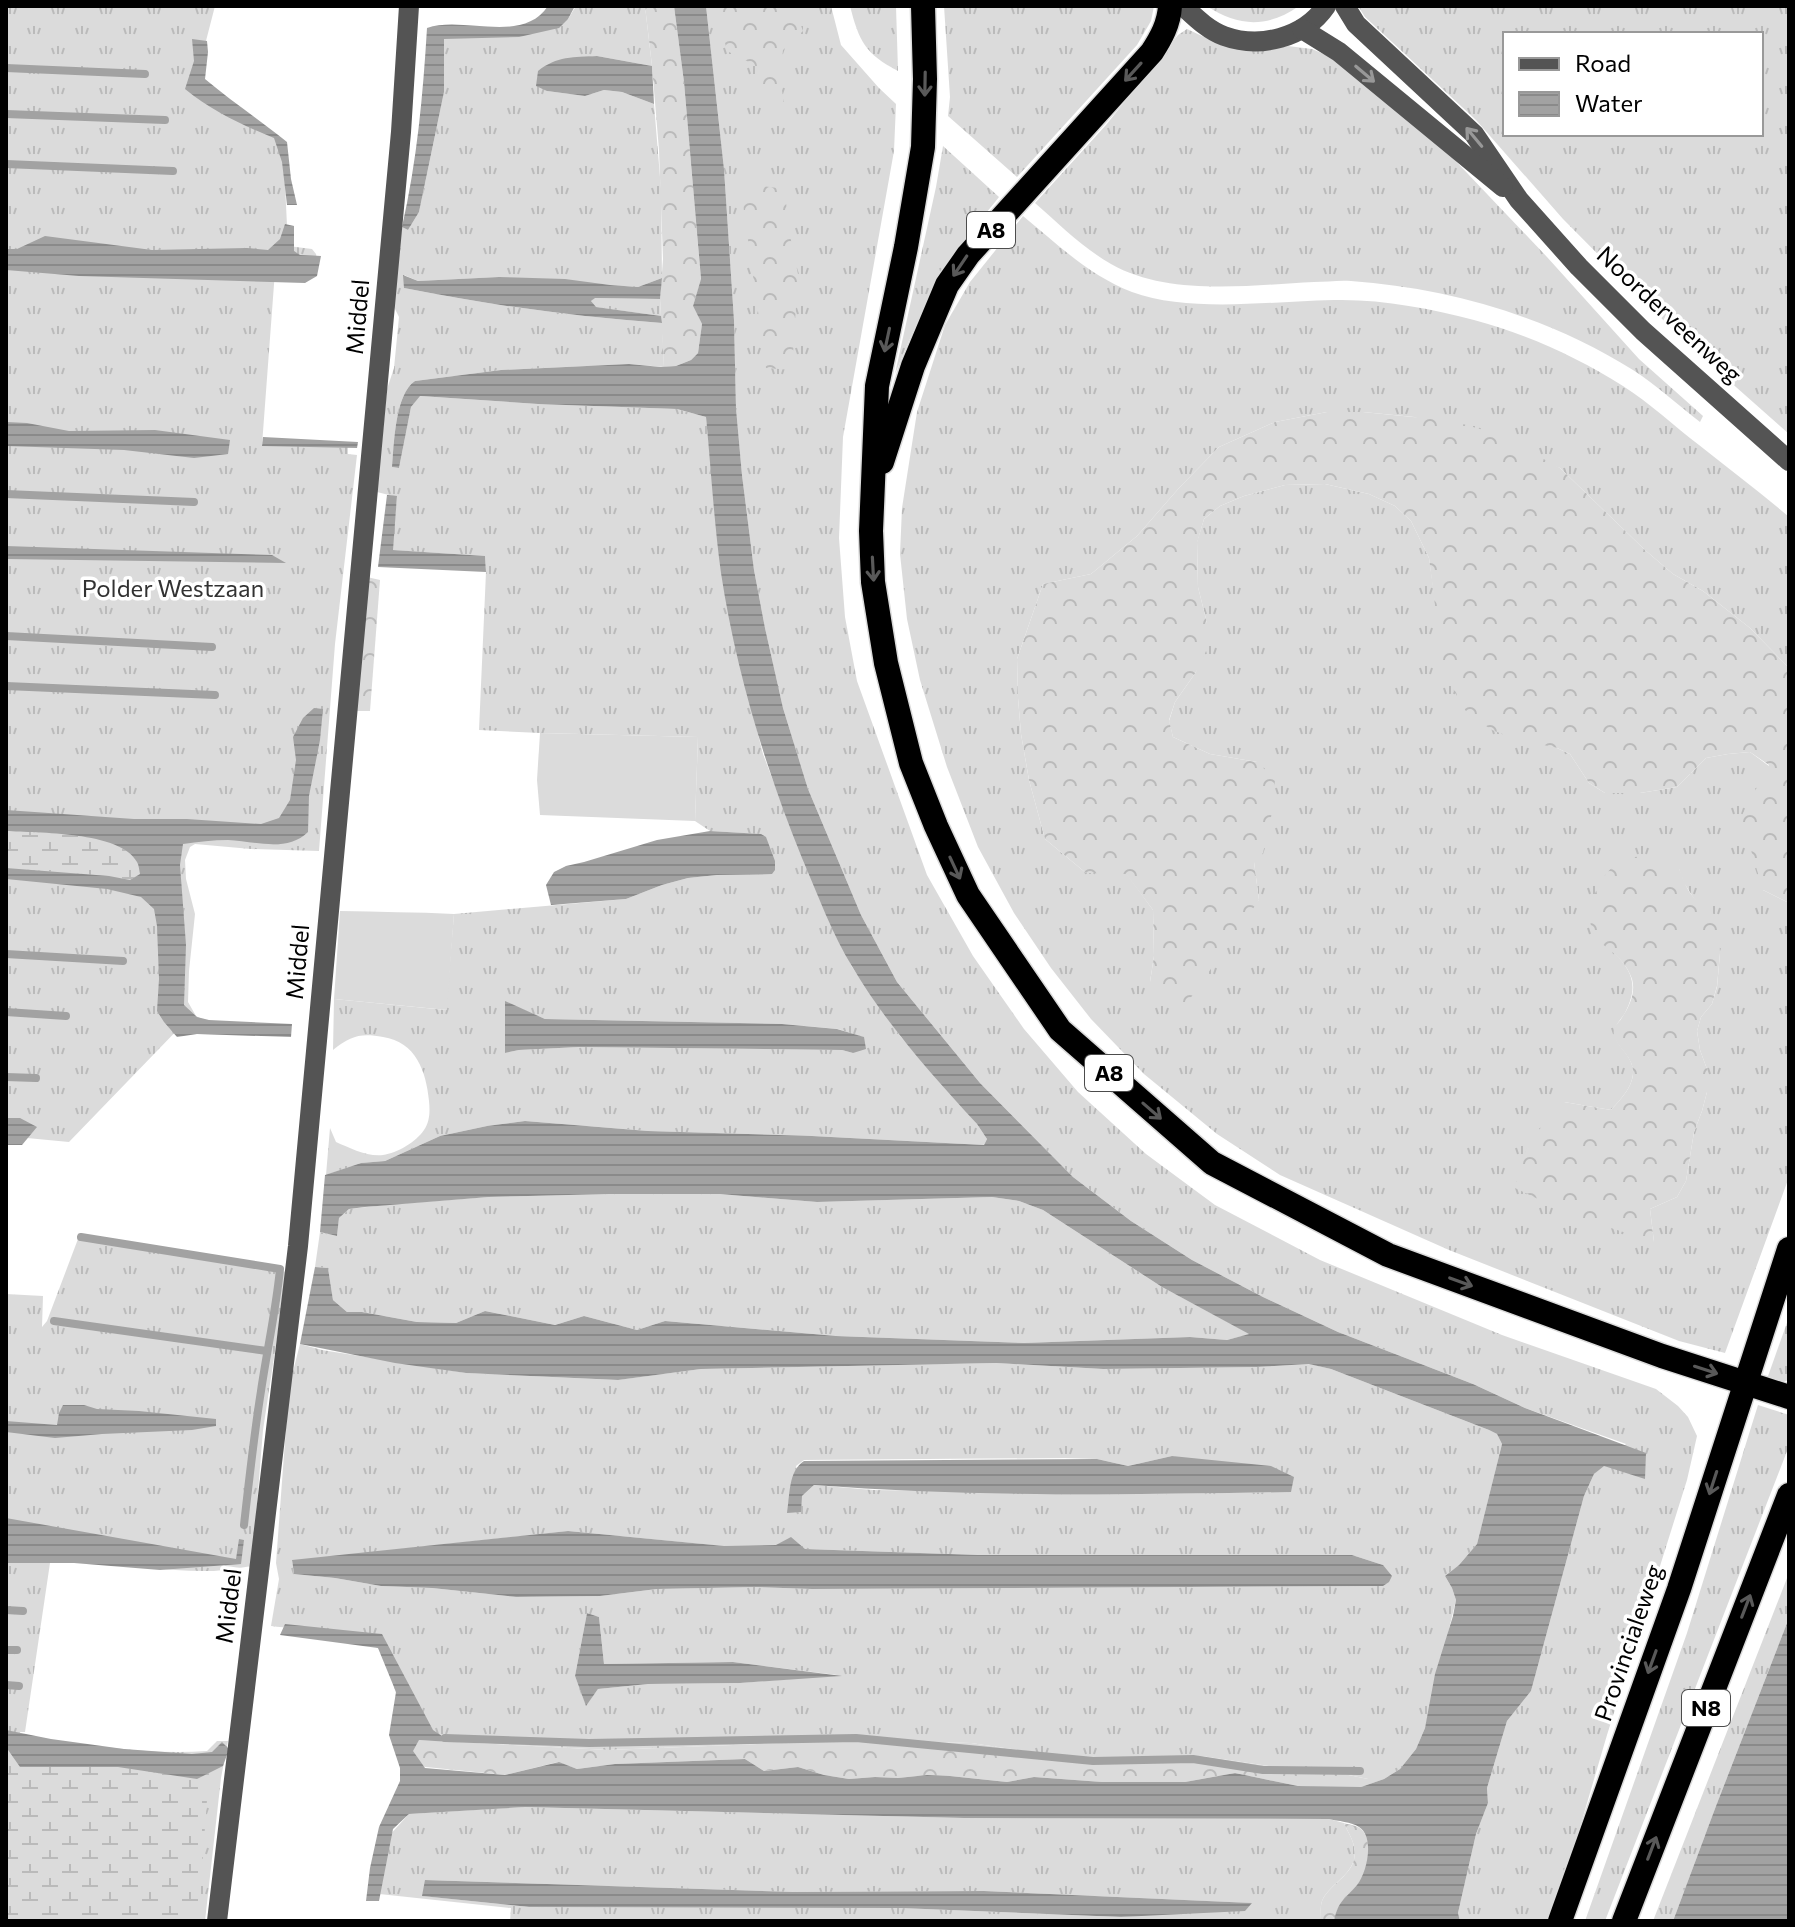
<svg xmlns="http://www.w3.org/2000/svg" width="1795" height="1927" font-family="Commissioner,sans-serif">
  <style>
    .grass { fill: url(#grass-tufts); fill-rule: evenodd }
    .forest { fill: url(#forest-crowns) }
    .wetland { fill: url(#wetland-marsh) }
    .pitch { fill: #dbdbdb }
    .water { fill: url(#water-rules) }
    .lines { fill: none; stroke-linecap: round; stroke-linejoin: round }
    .stream { stroke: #a2a2a2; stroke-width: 8 }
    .highway-casing { stroke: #dbdbdb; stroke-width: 27 }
    .minor { stroke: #545454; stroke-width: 20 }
    .highway { stroke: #000; stroke-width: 24 }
    .oneway { stroke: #595959 }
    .oneway2 { stroke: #989898 }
    .labels { text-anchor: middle; stroke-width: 7; stroke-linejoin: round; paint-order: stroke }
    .shield { fill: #fff; stroke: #4c4c4c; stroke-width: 2 }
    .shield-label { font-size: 22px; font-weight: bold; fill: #000 }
    .street-label { font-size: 24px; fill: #000; stroke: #fff }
    .park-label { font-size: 24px; fill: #323232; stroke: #fff }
  </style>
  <defs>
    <pattern id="grass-tufts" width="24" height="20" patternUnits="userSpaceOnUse" patternTransform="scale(2)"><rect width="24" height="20" fill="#dbdbdb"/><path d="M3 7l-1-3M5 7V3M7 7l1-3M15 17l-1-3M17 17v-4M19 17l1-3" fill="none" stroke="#bababa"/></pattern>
    <pattern id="forest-crowns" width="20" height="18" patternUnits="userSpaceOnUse" patternTransform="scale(2)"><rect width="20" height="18" fill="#dbdbdb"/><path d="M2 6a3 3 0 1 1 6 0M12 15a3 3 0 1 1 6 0" fill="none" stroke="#bababa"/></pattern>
    <pattern id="wetland-marsh" width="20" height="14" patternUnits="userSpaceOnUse" patternTransform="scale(2)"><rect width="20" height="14" fill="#dbdbdb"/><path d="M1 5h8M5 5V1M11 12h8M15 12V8" fill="none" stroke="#bababa"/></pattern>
    <pattern id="water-rules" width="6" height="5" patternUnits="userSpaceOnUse" patternTransform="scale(2)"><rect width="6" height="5" fill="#a2a2a2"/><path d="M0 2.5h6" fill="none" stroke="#8a8a8a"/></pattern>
  </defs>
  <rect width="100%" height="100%" fill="#fff"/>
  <g class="grass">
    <polygon points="6,6 215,6 199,68 203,90 283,143 288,246 312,249 316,254 317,259 275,271 262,445 348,447 348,454 357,455 335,644 319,851 251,849 195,844 190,847 185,860 186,879 195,914 189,971 188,1002 196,1016 209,1023 184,1023 69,1142 6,1136"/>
    <path d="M576 6H645L652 66 597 56 567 58 547 91 585 96 604 90 622 92 654 104 661 189 662 278 638 287 499 277 418 281 404 275V288C489 305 576 317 662 323L664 367 629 364 501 370 415 381C395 394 394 444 392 467L399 468 411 407 419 396 538 404 677 409 706 417 722 575 736 647 763 754 792 831 852 967 901 1037 977 1124 987 1139 984 1145 812 1136 648 1131 525 1121 487 1126 440 1136 385 1161 361 1163 326 1175 330 1128 336 1142C350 1148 367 1157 383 1155 397 1153 416 1142 424 1130 430 1121 430 1111 429 1101 426 1071 416 1042 383 1037 360 1033 351 1036 333 1050L334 999 446 1010 454 914 626 899 662 885 688 878 717 875 760 834 710 831 695 821 698 737 540 733 479 730 486 572 485 556 392 550 397 497 377 492 387 389 394 368 399 317 391 301 402 227 408 230 419 212 444 92V38L568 19ZM505 1002 545 1019 782 1024 838 1029 863 1037 853 1053 842 1050 579 1047 519 1050 505 1053Z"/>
    <polygon points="706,6 831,6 841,45 879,88 896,104 894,151 843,437 839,538 845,617 857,681 927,875 973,956 1024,1029 1078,1092 1146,1154 1215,1205 1320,1260 1502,1335 1656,1389 1678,1406 1688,1417 1697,1436 1687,1480 1607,1735 1560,1895 1550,1921 1460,1921 1458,1913 1476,1834 1488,1803 1487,1788 1507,1721 1531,1691 1584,1496 1594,1474 1626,1444 1525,1408 1473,1384 1338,1332 1263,1297 1192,1260 1131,1221 1073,1177 980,1083 897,982 861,915 808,789 783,708 765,628 754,570 742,475 736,408 734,320 724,169"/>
    <path d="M850 6H896L898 71C865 54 859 41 850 6Z"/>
    <polygon points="944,6 1154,6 1151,21 1137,45 1017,177 948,116 950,97"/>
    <path d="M1207 6H1299C1268 28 1238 27 1207 6Z"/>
    <path d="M1358 6H1788L1789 434 1684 341 1563 219 1476 120 1365 17ZM1505 34H1761V134H1505Z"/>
    <path d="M1187 29 1217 43 1273 49 1288 46 1312 49 1338 60 1449 154 1547 257 1639 359 1703 416 1700 422C1678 405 1656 385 1633 370 1549 317 1449 288 1351 281 1339 280 1326 282 1314 282 1251 285 1169 297 1111 264 1083 248 1059 224 1035 203L1106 125 1178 35Z"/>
    <path d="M943 146 999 197C984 216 967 235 953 256 929 293 912 333 895 374L936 187Z"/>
    <path d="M1023 216C1057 244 1090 276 1132 292 1191 314 1279 300 1342 300 1386 300 1432 309 1474 320 1526 334 1577 357 1623 386 1650 403 1674 426 1699 445 1729 469 1760 492 1789 517V668L1750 628 1703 591 1673 574 1645 550 1560 468 1414 417 1363 412H1327L1275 422 1219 447 1179 488 1137 536 1091 574 1043 584 1017 659 1018 698 1021 734 1029 780 1045 839 1086 873H1126L1153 910 1154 956 1150 982 1259 900 1254 862 1257 762 1210 754 1173 737 1169 721 1175 702 1196 672 1207 623 1198 587 1197 542 1204 519 1220 506 1244 496 1285 485 1325 484 1369 494 1395 506 1411 521 1429 558 1435 600 1537 742 1557 748 1570 754 1589 783 1605 793H1640L1677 787 1706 758 1728 754 1750 752 1769 766 1763 890 1789 903V1177L1725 1353 1679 1341 1449 1250 1280 1175 1217 1134 1144 1074 1091 1019 1051 968 1014 913 978 847 947 767 920 680 907 619 900 554 902 508 917 412 945 325 970 282ZM1679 869 1684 883 1693 897 1699 904 1720 953 1717 987 1712 1004 1701 1017 1697 1031 1700 1050 1707 1069V1092L1702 1111 1694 1132 1686 1181 1677 1197 1650 1209 1654 1242 1564 1102 1611 1110C1617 1103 1626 1094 1630 1085 1643 1056 1610 1047 1615 1029 1616 1024 1622 1018 1625 1013 1638 988 1634 972 1614 953Z"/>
    <polygon points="594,298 660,299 661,316 595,307 591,301"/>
    <polygon points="609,1194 720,1194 817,1202 992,1197 1019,1201 1043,1210 1162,1287 1250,1334 1227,1340 1190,1337 1024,1343 836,1336 665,1321 637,1330 584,1316 555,1325 485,1311 456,1323 417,1322 362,1312 347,1312 333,1300 328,1268 315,1267 320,1232 337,1236 339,1218 349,1209 394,1204 489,1197"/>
    <path d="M78 1239 287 1272 263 1430 252 1566C239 1568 227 1570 214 1571 157 1572 101 1560 45 1563H50L25 1732H20V1736C80 1743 146 1756 207 1751L217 1741H228L221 1778 205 1921H6V1294L43 1296 42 1327 47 1321Z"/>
    <polygon points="1789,1317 1789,1380 1782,1382 1767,1379"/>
    <path d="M300 1344 322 1350 466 1373 617 1380 701 1369 996 1363 1103 1369 1257 1367 1310 1364 1331 1369 1489 1430 1497 1434 1502 1444 1477 1544 1459 1565 1445 1576 1452 1588 1456 1600 1425 1728 1416 1749 1400 1769 1384 1779H1368L1329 1771 1289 1769 1201 1756 1163 1760 1106 1763 971 1743 854 1740 608 1750 419 1740C412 1727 404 1714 399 1701 392 1686 392 1668 383 1654 368 1630 299 1630 271 1626L279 1579 276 1563 289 1387ZM1172 1456 1291 1492 1154 1494 873 1490 814 1485 802 1496 796 1466 804 1460 1065 1458 1097 1459 1128 1466ZM568 1531 723 1546 776 1545 805 1549 978 1555H1352L1383 1565V1586L812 1589 756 1587 657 1589 600 1596 516 1597 432 1588 381 1586 335 1578 294 1574 292 1561ZM587 1613 599 1617 604 1664 733 1662 837 1675 740 1683 648 1684 598 1689 586 1705 575 1676Z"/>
    <polygon points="1758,1405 1789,1415 1789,1446 1605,1921 1585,1921 1687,1633"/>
    <polygon points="1789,1573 1789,1618 1716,1806 1673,1921 1653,1921"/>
    <path d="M524 1807 964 1818 1329 1819 1344 1823C1347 1831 1353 1839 1354 1847 1360 1873 1330 1882 1322 1901 1320 1907 1321 1915 1321 1921H510L511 1908 370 1893 387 1838 409 1814ZM426 1880 793 1892 984 1891 1251 1903 1121 1917 900 1908 529 1907 423 1896Z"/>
  </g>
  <g class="forest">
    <polygon points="645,6 674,6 684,82 701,280 693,306 702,324 698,353 691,360 676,366 664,367 660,299 663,259 659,150 652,66"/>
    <polygon points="716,6 794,6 803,31 783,50 780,76 785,112 762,108 755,65 727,51"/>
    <polygon points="740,183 785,189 788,226 798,274 792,370 766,368"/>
    <polygon points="1327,412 1363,412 1453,421 1500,435 1560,468 1645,550 1673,574 1703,591 1750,628 1789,668 1789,903 1763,890 1741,817 1769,765 1750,752 1728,754 1706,758 1677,787 1640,793 1605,793 1589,783 1570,754 1557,748 1513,738 1492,730 1467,713 1450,684 1441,653 1429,558 1411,521 1395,506 1369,494 1325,484 1285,485 1244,496 1220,506 1204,519 1197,543 1198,587 1207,623 1207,649 1196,672 1175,702 1169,720 1173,737 1210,754 1257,762 1275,779 1273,808 1263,853 1254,862 1259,900 1178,1016 1150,982 1154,956 1153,910 1126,874 1086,873 1045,839 1029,780 1021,734 1018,698 1017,659 1043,584 1091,574 1137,536 1179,488 1219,447 1275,422"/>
    <polygon points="367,577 380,580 370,711 354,711"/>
    <path d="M1644 856C1656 858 1672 859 1679 869 1682 873 1682 877 1684 881 1689 894 1696 903 1710 906L1719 927 1720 953 1717 986 1712 1004 1701 1017 1697 1031 1700 1050 1707 1069V1092L1702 1111 1694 1132 1686 1181 1677 1197 1650 1209 1654 1242 1571 1215 1515 1188 1528 1142 1564 1102 1611 1110C1617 1103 1626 1094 1630 1085 1643 1056 1610 1048 1614 1029 1615 1025 1619 1022 1621 1019 1629 1007 1636 993 1632 979 1627 964 1616 955 1605 946 1602 944 1597 940 1595 938 1581 912 1600 869 1626 858 1631 857 1639 857 1644 856Z"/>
    <polygon points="402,1734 419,1740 608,1750 854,1740 971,1743 1106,1763 1163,1760 1201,1756 1289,1769 1329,1771 1368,1779 1384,1779 1361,1787 1330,1788 1298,1786 1235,1773 1185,1782 1102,1782 1034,1777 1007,1782 950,1776 927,1775 898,1778 875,1777 849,1779 824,1775 798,1767 764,1771 745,1759 615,1764 577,1769 558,1762 505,1775 416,1766"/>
    <path d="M1344 1823C1350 1825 1357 1825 1362 1830 1374 1843 1368 1872 1358 1884 1346 1899 1339 1900 1334 1921H1321C1321 1915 1320 1907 1322 1901 1330 1882 1360 1873 1354 1847 1353 1839 1347 1831 1344 1823Z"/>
  </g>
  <g class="wetland">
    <path d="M6 831C38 833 120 831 137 862 139 865 139 870 140 874L130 880 109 876 6 868Z"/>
    <polygon points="6,1747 20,1767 118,1767 197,1779 209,1773 198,1921 6,1921"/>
  </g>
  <g class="pitch">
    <polygon points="540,733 698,737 695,821 540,815 537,780"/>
    <path d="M340 911C379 912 416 912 454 914L447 1010 334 999Z"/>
  </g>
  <g class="water">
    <path d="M548 6H575L568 19 559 28 519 37 444 39V92L419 212 408 230 402 227C417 161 423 95 427 28 463 15 522 45 548 6Z"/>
    <path d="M674 6H706L724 169 734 320 736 408 742 475 754 570 765 628 783 708 808 789 861 915 897 982 980 1083 1073 1177 1131 1221 1192 1260 1263 1297 1338 1332 1473 1384 1525 1408 1646 1453 1645 1479 1604 1466 1594 1474 1584 1496 1531 1691 1507 1721 1487 1788 1488 1803 1476 1834 1458 1913 1460 1921H1334C1338 1901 1345 1899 1357 1885 1367 1873 1375 1837 1359 1827 1352 1822 1337 1821 1329 1819L964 1818 525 1807 409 1814 393 1829 379 1901H366L370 1868 379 1827 400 1781V1768L389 1735 396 1692 378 1648 280 1635 285 1624 382 1634 433 1730 451 1742 419 1740 413 1751 425 1768 505 1775 559 1762 577 1769 615 1764 745 1759 764 1771 798 1767 824 1775 849 1779 875 1777 898 1778 927 1775 950 1776 1007 1782 1034 1777 1102 1782H1185L1235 1773 1298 1786 1361 1787 1384 1779 1400 1769 1416 1749 1425 1728 1435 1674 1453 1616 1456 1600 1452 1588 1445 1576 1459 1565 1477 1544 1502 1444 1497 1434 1489 1430 1331 1369 1309 1364 1257 1367 1103 1369 996 1363 701 1369 618 1380 466 1373 395 1363 300 1344 315 1267 328 1268 333 1300 347 1312H362L417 1322 456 1323 485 1311 555 1325 584 1316 637 1330 665 1321 836 1336 1024 1343 1190 1337 1227 1340 1249 1334 1162 1287 1043 1210 1019 1201 992 1197 817 1202 720 1194H609L489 1197 365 1207 349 1209 339 1218 337 1236 320 1232 325 1175 361 1163 385 1161 440 1136 487 1126 525 1121 648 1131 812 1136 984 1145 987 1139 977 1124C932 1075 887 1025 853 968 832 934 818 895 802 858 765 767 736 671 721 573 714 522 711 469 706 417L677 409 538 404 420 396 411 407 399 468 392 467C394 444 395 394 415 381L501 370 629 364 661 367 676 366 691 360 698 353 702 324 693 306 701 279 684 82Z"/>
    <path d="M192 39 207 41 208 52 205 79C231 101 260 120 287 142L291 179 297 205H287L282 162 274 138C242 125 212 111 185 89L194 61Z"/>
    <path d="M597 56 652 66 654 104 622 92 604 90 585 96 547 91 536 86 538 71C557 56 573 57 597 56Z"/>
    <polygon points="285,224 294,226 294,251 300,255 321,256 317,276 305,283 79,276 6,270 6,249 17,249 45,236 152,250 247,248 268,250 280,239"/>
    <path d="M403 275 418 281 499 277 565 279 610 285 638 287 662 278 660 299 595 298 591 301 596 307 661 316 662 323C576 317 489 305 404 288Z"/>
    <polygon points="6,422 27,423 69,431 155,430 230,440 228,454 194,458 124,450 6,446"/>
    <polygon points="263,437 358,442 357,448 262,446"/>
    <polygon points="387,495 397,496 393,550 485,556 486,572 378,567"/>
    <polygon points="6,546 272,555 286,563 6,559"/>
    <path d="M314 708 323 709 320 740 309 796 308 832C287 853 254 841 228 840 213 840 198 842 183 844L180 865 186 945 184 1005 197 1017 209 1020 292 1024 291 1037 197 1034 177 1037 164 1022 157 1011 159 979 157 926 154 909 141 897 107 889 6 879V868L109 876 130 880 140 874C139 870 139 865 137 862 120 831 37 833 6 831V810L134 819H187L261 824 279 818 290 800 296 760 293 737 303 718Z"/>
    <polygon points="710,831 761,834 766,837 775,861 775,870 772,874 717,875 688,878 662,885 626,899 551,905 546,885 554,872 566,866 584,862 657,840"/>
    <polygon points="505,1001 545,1019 782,1024 837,1029 864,1037 866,1049 853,1053 842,1050 579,1047 519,1050 505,1053"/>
    <polygon points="6,1118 20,1118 37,1127 22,1145 6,1145"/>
    <polygon points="63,1405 84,1405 97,1409 139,1411 216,1419 216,1426 192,1430 102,1434 55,1438 6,1432 6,1421 57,1425 59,1413"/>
    <path d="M1172 1456 1271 1466 1294 1477 1291 1492C1133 1495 972 1497 814 1485L802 1496 801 1512 787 1513C790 1496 788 1471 804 1461L1097 1459 1128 1466Z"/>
    <polygon points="6,1518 236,1559 239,1539 244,1540 241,1564 160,1570 74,1563 6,1563"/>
    <polygon points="568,1531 724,1546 776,1545 791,1537 805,1549 978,1555 1352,1555 1383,1565 1392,1576 1389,1582 1383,1586 812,1589 756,1587 657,1589 600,1596 516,1597 432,1588 381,1586 335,1578 294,1574 292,1560"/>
    <polygon points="587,1613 599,1617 604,1664 733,1662 842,1676 740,1683 648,1684 598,1689 586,1706 575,1676"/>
    <polygon points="1789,1618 1789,1921 1673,1921 1716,1806"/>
    <polygon points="6,1730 51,1739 124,1749 192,1754 212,1752 222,1742 229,1749 223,1766 197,1779 118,1767 20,1767 6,1747"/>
    <polygon points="425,1880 793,1892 984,1891 1252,1903 1245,1911 1121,1917 900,1908 529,1907 422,1896"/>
  </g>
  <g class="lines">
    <g class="stream">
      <polyline points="6,68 145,74"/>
      <polyline points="6,114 165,120"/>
      <polyline points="6,164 173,171"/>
      <polyline points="6,494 194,502"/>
      <polyline points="6,636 212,647"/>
      <polyline points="6,686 215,695"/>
      <polyline points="6,954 123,961"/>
      <polyline points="6,1012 66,1016"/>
      <polyline points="6,1077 36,1078"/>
      <path d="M81 1237 280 1269C276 1310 267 1350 261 1391 254 1435 249 1480 244 1525"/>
      <polyline points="54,1321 267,1351"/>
      <polyline points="6,1610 23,1611"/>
      <polyline points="6,1650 17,1650"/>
      <polyline points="6,1685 19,1686"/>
      <polyline points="445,1738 589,1743 856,1738 1093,1761 1193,1759 1263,1770 1360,1771"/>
    </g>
    <g class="highway-casing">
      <g id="highway">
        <polyline points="923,6 925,79 923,147 906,247 877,386 871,531 873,582 886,663 911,763 936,826 968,895 1060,1030 1212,1163 1388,1255 1662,1356 1789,1397"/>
        <path d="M882 462 913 366 947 285 968 255 1152 52C1161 38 1169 24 1170 6"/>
        <polyline points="1560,1921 1679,1589 1789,1249"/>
        <polyline points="1624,1921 1789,1495"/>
      </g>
    </g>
    <g class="minor">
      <path d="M1183 6C1196 18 1208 30 1224 36 1260 49 1304 38 1326 6"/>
      <polyline points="1345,6 1356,24 1474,134 1519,200 1579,267 1643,331 1789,461"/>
      <polyline points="1302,29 1339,52 1503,187"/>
      <polyline points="217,1921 298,1246 401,132 409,6"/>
    </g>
    <use href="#highway" class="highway"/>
  </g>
  <defs><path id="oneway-shaft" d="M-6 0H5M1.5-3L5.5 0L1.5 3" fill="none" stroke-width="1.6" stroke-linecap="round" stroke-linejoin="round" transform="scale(2)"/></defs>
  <g class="oneway">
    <use href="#oneway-shaft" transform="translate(1133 72) rotate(132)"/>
    <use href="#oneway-shaft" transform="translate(925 84) rotate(91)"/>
    <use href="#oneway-shaft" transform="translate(960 266) rotate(124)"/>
    <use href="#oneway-shaft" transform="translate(887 340) rotate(102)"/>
    <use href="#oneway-shaft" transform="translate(873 569) rotate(87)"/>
    <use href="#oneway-shaft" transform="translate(955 868) rotate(65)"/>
    <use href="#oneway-shaft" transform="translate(1152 1111) rotate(41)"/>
    <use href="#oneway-shaft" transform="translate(1461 1282) rotate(20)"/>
    <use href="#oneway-shaft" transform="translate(1706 1370) rotate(18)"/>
    <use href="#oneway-shaft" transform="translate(1713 1483) rotate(108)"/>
    <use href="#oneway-shaft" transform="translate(1746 1606) rotate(-69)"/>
    <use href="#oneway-shaft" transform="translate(1652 1662) rotate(110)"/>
    <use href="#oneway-shaft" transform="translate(1652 1848) rotate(-69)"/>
  </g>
  <g class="oneway2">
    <use href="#oneway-shaft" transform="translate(1365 74) rotate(40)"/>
    <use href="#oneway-shaft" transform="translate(1474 137) rotate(-130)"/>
  </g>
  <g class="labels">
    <g class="shield">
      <rect x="967" y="212" width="48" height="36" rx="6"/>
      <rect x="1085" y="1055" width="48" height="36" rx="6"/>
      <rect x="1682" y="1690" width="48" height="36" rx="6"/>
    </g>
    <g class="shield-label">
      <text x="991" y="238">A8</text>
      <text x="1109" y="1081">A8</text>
      <text x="1706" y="1716">N8</text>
    </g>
    <g class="street-label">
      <text transform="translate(1669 315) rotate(43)" y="8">Noorderveenweg</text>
      <text transform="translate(358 317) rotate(-85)" y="8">Middel</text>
      <text transform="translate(298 962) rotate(-85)" y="8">Middel</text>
      <text transform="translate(229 1606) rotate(-83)" y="8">Middel</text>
      <text transform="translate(1629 1643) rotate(-71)" y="8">Provincialeweg</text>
    </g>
    <g class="park-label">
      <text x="173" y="597">Polder Westzaan</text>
    </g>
  </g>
  <rect width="1795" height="1927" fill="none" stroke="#000000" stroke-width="16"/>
  <rect x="1503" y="32" width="260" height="104" fill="#ffffff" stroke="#999999" stroke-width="2"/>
  <rect x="1519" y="58" width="40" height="12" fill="#545454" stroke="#999999" stroke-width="2"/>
  <text x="1575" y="72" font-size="24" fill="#000000">Road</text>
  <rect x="1519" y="92" width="40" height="24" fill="url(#water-rules)" stroke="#999999" stroke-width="2"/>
  <text x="1575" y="112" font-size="24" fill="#000000">Water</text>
</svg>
